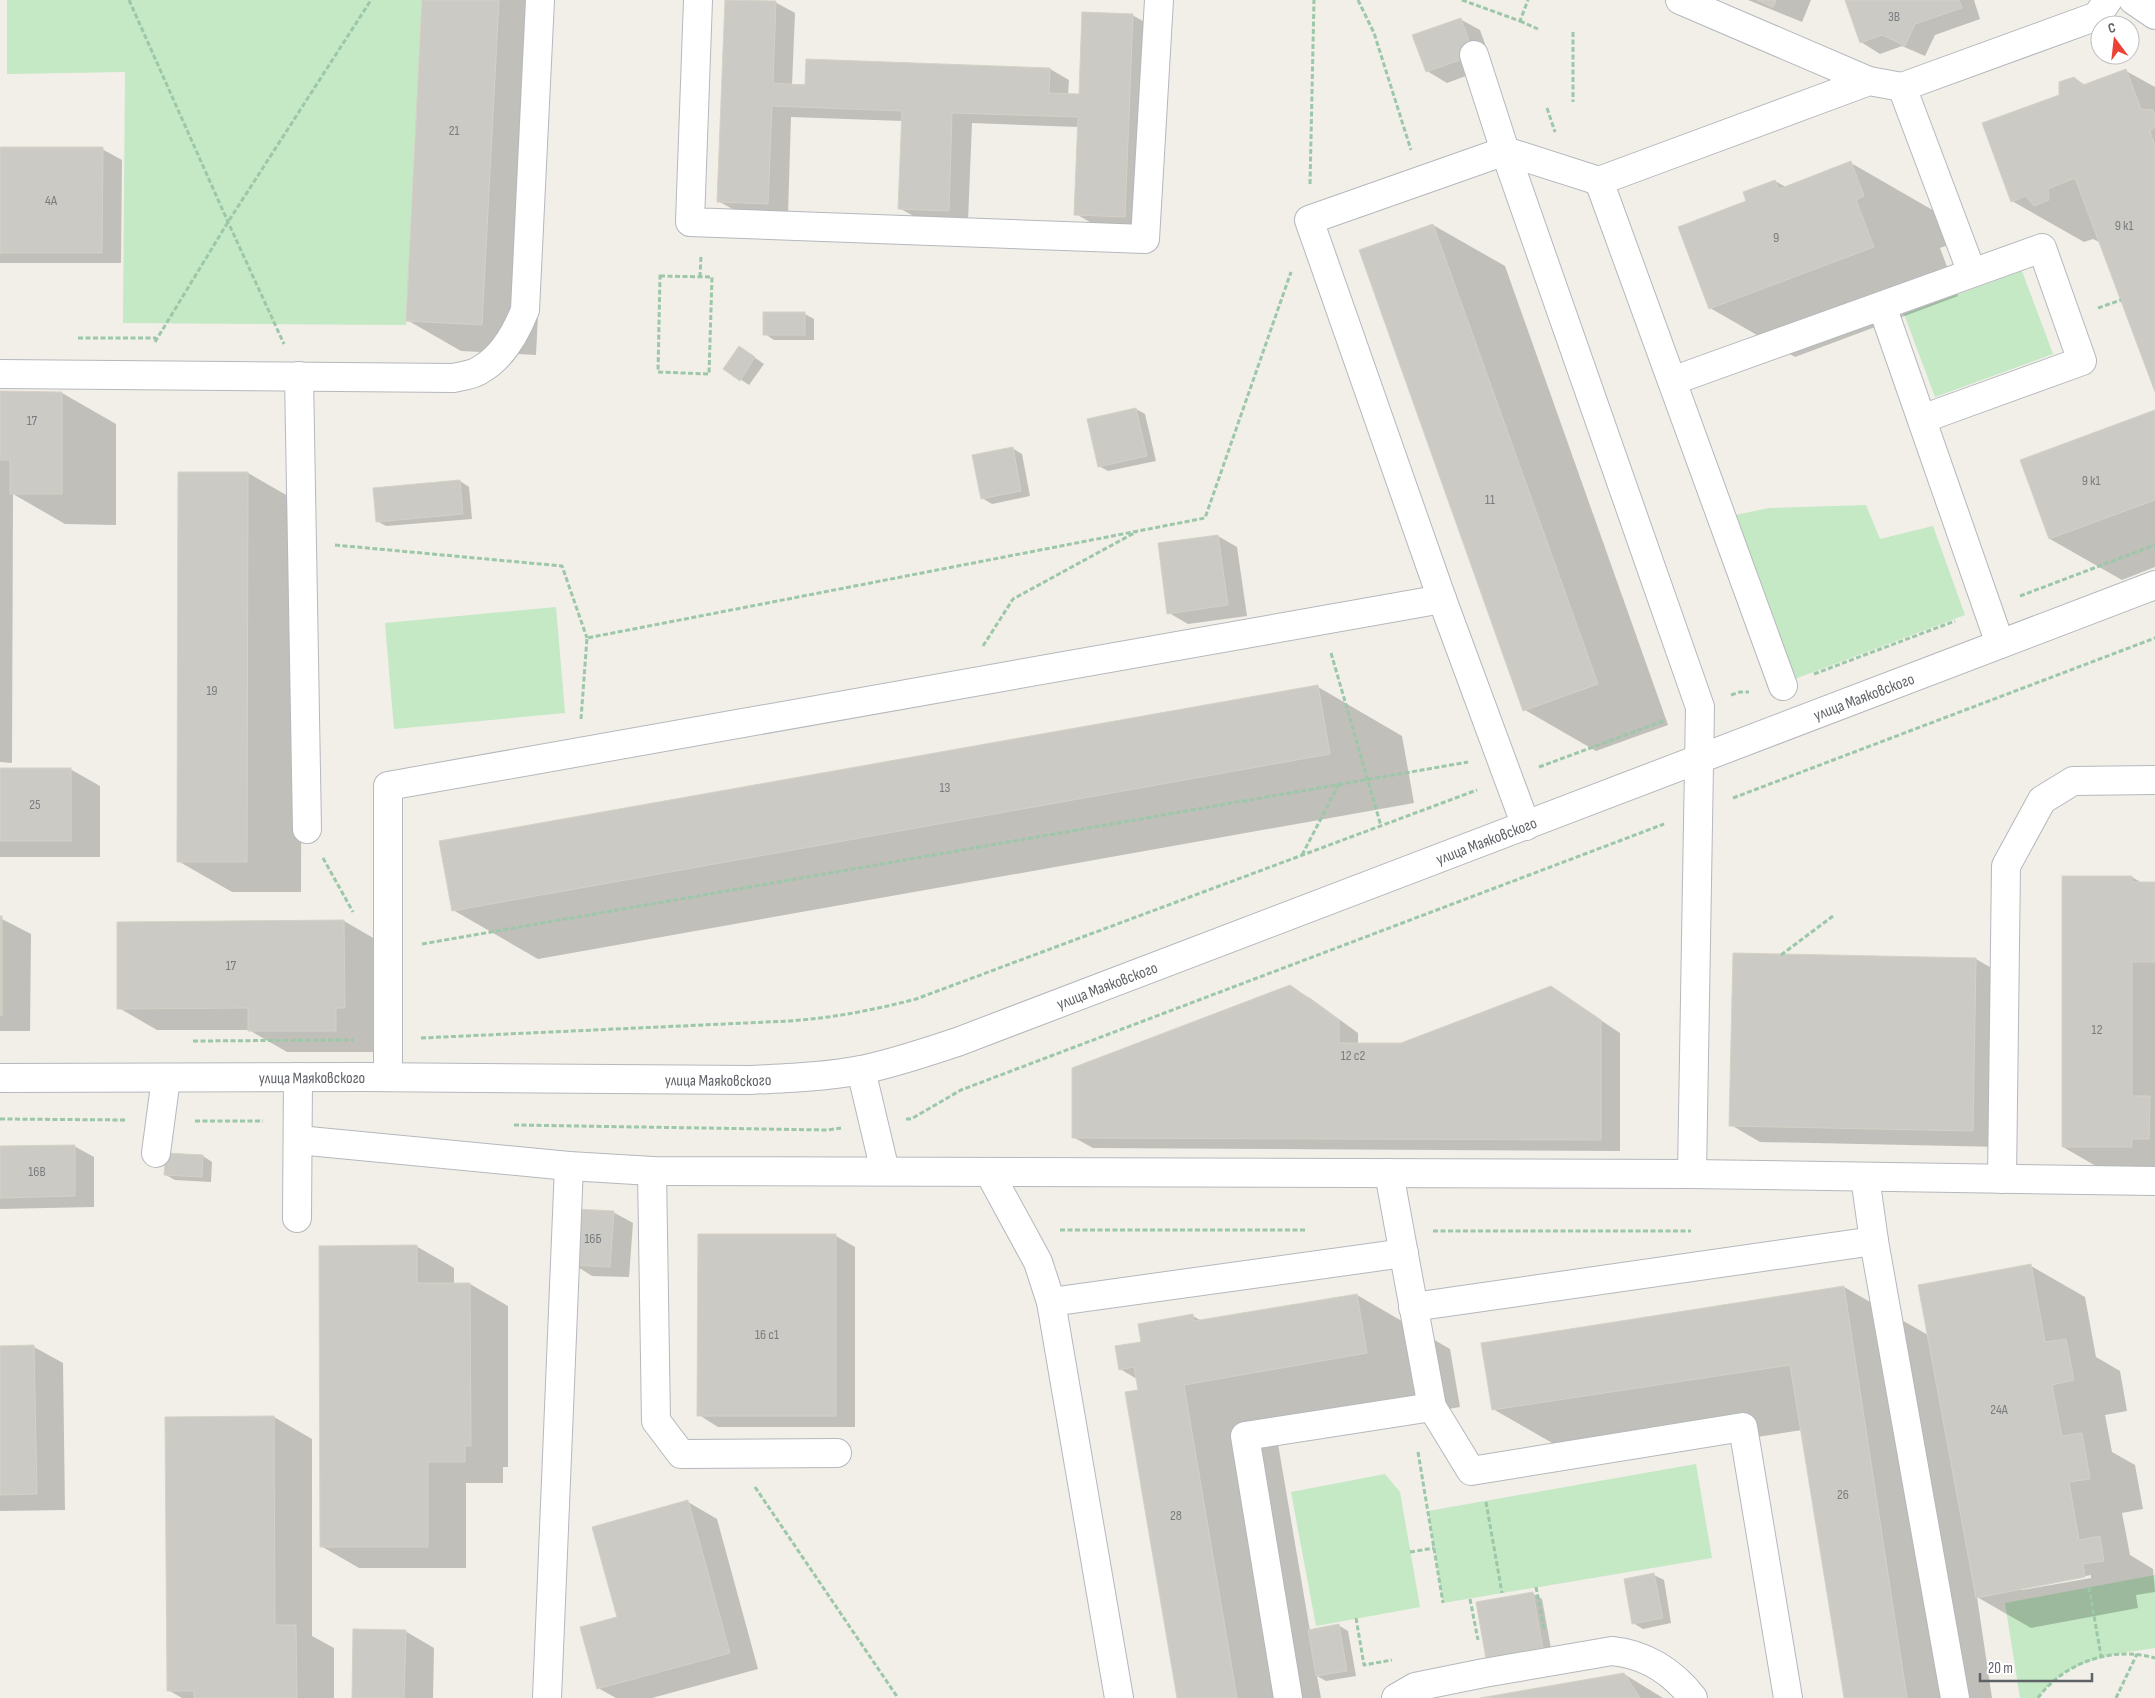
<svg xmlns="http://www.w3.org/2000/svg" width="2155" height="1698" font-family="'Sofia Sans Condensed',sans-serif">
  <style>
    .green { fill: #c5e8c5 }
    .shadow { fill: #0003; fill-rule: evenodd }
    .building { fill: #cccac5; stroke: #d6d1c6 }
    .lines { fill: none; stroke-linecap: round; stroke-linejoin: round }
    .minor-casing { stroke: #b5b8bc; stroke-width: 30 }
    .path { stroke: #9cc7a9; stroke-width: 3; stroke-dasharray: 5 2.5; stroke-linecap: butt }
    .minor { stroke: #fff; stroke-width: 28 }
    .labels { text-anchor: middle; stroke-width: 4; stroke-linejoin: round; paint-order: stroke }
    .number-label { font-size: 14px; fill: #7a7d7f }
    .street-label { font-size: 16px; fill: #5f6368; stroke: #fff }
  </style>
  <rect width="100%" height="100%" fill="#f1efe8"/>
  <g class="green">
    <polygon points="7,0 422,0 406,325 123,323 125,72 7,74"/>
    <polygon points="2022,271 2053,354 1935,397 1904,314"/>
    <polygon points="1866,505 1880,539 1933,526 1965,615 1768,689 1711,520 1769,508"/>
    <polygon points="556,607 565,713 394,729 385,623"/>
    <polygon points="1696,1464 1712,1558 1443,1603 1428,1511"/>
    <polygon points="1385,1474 1400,1492 1420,1607 1316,1626 1291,1492"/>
    <path d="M2155 1575V1648C2111 1655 2066 1659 2038 1698H2020L2005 1603Z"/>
  </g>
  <g class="shadow">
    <polygon points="423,0 554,0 536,355 461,351 407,320"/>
    <polygon points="1748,0 1811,0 1802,22"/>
    <polygon points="1846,0 1974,0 1980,19 1935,35 1925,56 1902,46 1880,54 1861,42"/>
    <polygon points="775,2 795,13 792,85 1050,69 1069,80 1068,95 1080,95 1132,15 1152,26 1144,227 1095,225 1076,214 1079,127 972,123 968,221 919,219 899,208 903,121 791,117 788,214 738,212 718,201"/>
    <polygon points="1460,19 1480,30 1493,66 1447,83 1427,71"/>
    <polygon points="2126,71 2155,87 2155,388 2101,243 2093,239 2084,242 2012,201 2060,96 2074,78 2087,86"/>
    <polygon points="0,148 102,149 122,160 121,263 0,263"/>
    <polygon points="1851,163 1936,212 1948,245 1940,248 1958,296 1795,357 1710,308 1748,202 1775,181 1786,187"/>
    <polygon points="1433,225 1505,266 1668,725 1596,751 1525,710"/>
    <polygon points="805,314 814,319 814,340 774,340 765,334"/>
    <polygon points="748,353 764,364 749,385 740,379"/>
    <polygon points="0,393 62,393 116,424 116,525 65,524 13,494 12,763 0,762"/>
    <polygon points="1136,409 1145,414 1156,461 1108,471 1099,466"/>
    <polygon points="2155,411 2155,567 2122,580 2050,539 2021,461"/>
    <polygon points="1012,448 1022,454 1030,496 992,504 982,498"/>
    <polygon points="248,473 302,504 301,892 232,892 178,861"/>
    <polygon points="460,481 469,487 472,519 386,526 377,521"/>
    <polygon points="1218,536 1237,547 1247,616 1188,624 1169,613"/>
    <polygon points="1318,687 1402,736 1414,803 538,959 453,910"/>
    <polygon points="0,769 70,769 100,786 100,857 0,857"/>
    <polygon points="2132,877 2142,883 2155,884 2155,1169 2101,1169 2063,1147"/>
    <polygon points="0,918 31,934 30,1031 0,1031"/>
    <polygon points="344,921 382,943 383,1029 373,1029 374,1052 287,1052 249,1030 157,1030 119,1008"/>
    <polygon points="1734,954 1976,959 2005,976 2002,1147 1760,1142 1731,1125"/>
    <polygon points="1290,987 1310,998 1358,1033 1358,1044 1402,1044 1551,987 1620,1033 1620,1151 1093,1148 1073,1137"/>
    <polygon points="74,1146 94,1157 94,1207 0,1209 0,1147"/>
    <polygon points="203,1156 212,1162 211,1182 175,1180 166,1175"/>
    <polygon points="613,1212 633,1223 629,1277 592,1276 573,1264"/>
    <polygon points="836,1236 855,1247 855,1427 718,1427 699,1415"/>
    <polygon points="416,1246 454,1268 454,1284 470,1284 508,1306 508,1467 503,1467 503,1483 466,1483 466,1568 359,1568 321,1546"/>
    <path d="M2031 1266 2085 1297 2096 1357 2120 1371 2127 1411 2105 1415 2112 1452 2135 1465 2143 1509 2122 1513 2130 1555 2153 1569 2155 1592 2136 1595 2138 1608 2031 1628 1977 1597 1992 1698H1845L1802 1430 1587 1463 1493 1409 1483 1344 1844 1287 1928 1335ZM2091 1575V1578L2022 1590V1588Z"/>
    <polygon points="1357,1295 1450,1349 1460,1407 1277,1438 1310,1631 1338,1625 1348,1631 1356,1676 1326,1681 1317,1676 1321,1698 1179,1698 1137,1379 1120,1369 1143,1343 1193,1316 1202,1321"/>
    <polygon points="0,1347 34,1347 63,1363 65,1510 0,1511"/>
    <polygon points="274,1417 312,1439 312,1636 334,1648 334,1698 182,1698 168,1690"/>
    <polygon points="688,1502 717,1519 758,1669 652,1698 616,1698 598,1688 618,1618"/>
    <polygon points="1654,1575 1664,1580 1671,1623 1643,1629 1633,1623"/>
    <polygon points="1532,1593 1542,1599 1552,1654 1497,1664"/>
    <polygon points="405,1631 434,1648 433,1698 353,1698"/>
    <polygon points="1624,1674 1663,1698 1488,1698"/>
  </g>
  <g class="building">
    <polygon points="422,0 499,0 482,325 406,321"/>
    <polygon points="725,0 776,1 773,83 805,85 806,59 1050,68 1049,93 1079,94 1082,12 1133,14 1125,217 1074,215 1078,117 952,113 949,211 898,209 902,111 772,106 768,204 717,202"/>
    <polygon points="1757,0 1776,0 1773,7"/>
    <polygon points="1845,0 1959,0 1962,8 1915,24 1905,46 1882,35 1860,43"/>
    <polygon points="1461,18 1474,55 1426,72 1412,35"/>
    <polygon points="2126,69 2141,109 2153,110 2155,116 2155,126 2150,132 2155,146 2155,392 2075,178 2048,189 2049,200 2034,206 2026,196 2011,202 1982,123 2059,95 2059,82 2074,77 2083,85"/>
    <polygon points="0,147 103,147 102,253 0,253"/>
    <polygon points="1851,161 1864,196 1856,200 1874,247 1709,309 1678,227 1746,201 1743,192 1775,180 1779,189"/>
    <polygon points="1433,224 1598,684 1523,711 1359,250"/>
    <rect x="763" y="312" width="42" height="23"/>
    <polygon points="739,346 755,357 740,381 723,369"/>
    <polygon points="0,391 62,392 62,494 10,494 10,460 0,460"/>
    <polygon points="1136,408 1147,456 1098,467 1087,419"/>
    <polygon points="2155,410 2155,500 2049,539 2020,460"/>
    <polygon points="1013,447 1021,491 981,499 972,455"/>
    <polygon points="178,472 248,472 247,862 177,862"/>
    <polygon points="460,480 463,514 376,522 373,488"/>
    <polygon points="1218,535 1228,605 1167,614 1158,543"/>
    <polygon points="1318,685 1330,754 452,911 439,841"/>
    <rect x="0" y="768" width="71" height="73"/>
    <polygon points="2062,876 2132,876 2132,882 2155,882 2155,962 2132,962 2132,1096 2150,1096 2149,1139 2132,1139 2132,1147 2062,1147"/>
    <rect x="0" y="916" width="2" height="99"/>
    <polygon points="344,920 345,1008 336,1008 336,1031 248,1031 248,1008 117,1009 117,922"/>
    <polygon points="1733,953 1976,958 1973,1131 1729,1126"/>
    <polygon points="1290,985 1339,1020 1339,1043 1401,1043 1551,986 1601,1020 1601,1140 1072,1138 1072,1068"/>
    <polygon points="75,1145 75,1196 0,1198 0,1146"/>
    <polygon points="166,1153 203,1155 202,1177 164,1175"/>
    <polygon points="575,1209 614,1211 610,1267 572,1265"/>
    <polygon points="698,1234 836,1234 836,1416 697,1416"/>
    <polygon points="417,1245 417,1283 470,1283 471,1446 465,1446 465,1462 428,1462 428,1547 320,1547 319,1246"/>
    <polygon points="2031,1264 2045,1342 2066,1339 2074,1380 2052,1385 2062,1436 2082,1433 2090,1479 2069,1482 2079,1540 2100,1536 2104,1561 2083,1564 2085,1577 1976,1598 1918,1285"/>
    <polygon points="1844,1286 1907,1698 1844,1698 1790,1365 1492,1410 1481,1343"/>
    <polygon points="1357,1294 1367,1353 1184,1385 1237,1698 1177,1698 1125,1392 1138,1390 1134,1367 1119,1370 1115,1346 1141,1342 1138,1324 1193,1314 1194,1321"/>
    <polygon points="34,1345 37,1494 0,1495 0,1346"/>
    <polygon points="274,1416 275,1625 296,1625 297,1698 194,1698 194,1691 167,1691 165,1417"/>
    <polygon points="688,1500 730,1653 597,1689 580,1627 617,1617 592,1527"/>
    <polygon points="1654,1573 1663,1618 1632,1624 1624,1579"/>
    <polygon points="1533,1592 1543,1649 1486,1659 1476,1602"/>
    <polygon points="1339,1624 1347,1671 1316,1676 1308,1630"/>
    <polygon points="353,1629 406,1630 404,1698 352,1698"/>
    <polygon points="1624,1673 1640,1698 1480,1698"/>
  </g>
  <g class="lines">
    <g class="minor-casing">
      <g id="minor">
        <polyline points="698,0 690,222 1145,239 1159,0"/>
        <polyline points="1680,0 1869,81"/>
        <polyline points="2133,0 2155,15"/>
        <polyline points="1474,55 1505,151 1700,707 1692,1174"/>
        <polyline points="1902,87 1972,273"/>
        <polyline points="1599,181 1783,686"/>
        <polyline points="1882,306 2000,644"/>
        <path d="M0 374 453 378C462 376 473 375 480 370 503 357 516 333 525 310L540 0"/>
        <polyline points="299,376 307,829"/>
        <polyline points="1672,381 2042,248 2082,361 1922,419"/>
        <polyline points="1526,826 1442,599 1309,220 1505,151 1599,181 1869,81 1902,87 2097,16 2108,0"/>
        <polyline points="861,1070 885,1171"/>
        <polyline points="388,1077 388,786 1442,599"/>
        <path id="s1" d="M0 1078 362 1077 751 1080C788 1078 824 1077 861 1070 895 1063 927 1052 960 1041L2155 585"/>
        <polyline points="298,1140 569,1166 652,1171 1692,1174 2155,1181"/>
        <polyline points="156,1153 166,1078"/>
        <polyline points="652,1171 656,1421 681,1454 837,1453"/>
        <polyline points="989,1172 1038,1262 1051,1302 1119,1698"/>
        <polyline points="1389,1173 1432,1407 1471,1471 1743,1427 1788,1698"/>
        <polyline points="1865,1177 1874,1241 1955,1698"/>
        <polyline points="2002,1179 2006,866 2042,800 2073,781 2155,780"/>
        <polyline points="297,1218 298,1077"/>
        <polyline points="1051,1302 1404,1253"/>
        <polyline points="1413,1307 1874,1241"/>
        <polyline points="547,1698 569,1166"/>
        <polyline points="1288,1698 1245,1436 1432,1407"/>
        <path d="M1396 1698 1415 1687 1484 1673 1612 1651C1645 1654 1673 1672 1693 1698"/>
      </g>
    </g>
    <g class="path">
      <polyline points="129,0 228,222 284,344"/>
      <polyline points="1358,0 1374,33 1411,150"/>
      <polyline points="1462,0 1520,21 1528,0"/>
      <polyline points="1520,21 1538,29"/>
      <polyline points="1573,32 1573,102"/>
      <polyline points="1547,108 1555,132"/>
      <polyline points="1310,184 1314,0"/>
      <polygon points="660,276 712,277 709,374 658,372"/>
      <polyline points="700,277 701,256"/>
      <polyline points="2098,308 2121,300"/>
      <polyline points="78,338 156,338"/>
      <polyline points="155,342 228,222 371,0"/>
      <polyline points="335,545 562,566 587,638"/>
      <polyline points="2020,596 2155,545"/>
      <polyline points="983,646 1013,599 1136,532"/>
      <polyline points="1331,653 1381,826"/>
      <polyline points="1814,674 1955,621"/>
      <polyline points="1731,695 1740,692 1749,692"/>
      <polyline points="581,719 587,638 1205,518 1291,272"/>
      <polyline points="1539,767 1666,720"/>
      <polyline points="1733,798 2155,638"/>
      <polyline points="1302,855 1339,784"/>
      <polyline points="323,858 353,912"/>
      <polyline points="422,944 1468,762"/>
      <polyline points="1781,955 1833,916"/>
      <path d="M421 1038 789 1021C833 1018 874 1010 916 999L1477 790"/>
      <polyline points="193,1041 354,1040"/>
      <polyline points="0,1119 126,1120"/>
      <polyline points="906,1119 911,1119 961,1090 1664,824"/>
      <polyline points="195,1121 263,1121"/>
      <polyline points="514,1125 827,1130 841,1128"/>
      <polyline points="1060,1230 1306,1230"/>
      <polyline points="1433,1231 1691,1231"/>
      <polyline points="1418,1452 1443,1603"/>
      <polyline points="755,1487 898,1698"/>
      <polyline points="1486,1502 1502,1593"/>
      <polyline points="1410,1552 1434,1548"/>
      <polyline points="1536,1587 1544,1629"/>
      <polyline points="2089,1587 2101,1656"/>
      <polyline points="1470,1599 1478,1640"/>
      <polyline points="1356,1618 1364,1665 1392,1660"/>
      <path d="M2038 1698C2064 1662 2113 1646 2155 1658"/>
      <polyline points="2116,1698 2137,1654"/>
    </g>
    <use href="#minor" class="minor"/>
  </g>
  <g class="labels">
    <g class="number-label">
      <text x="1894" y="21">3В</text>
      <text x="454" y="135">21</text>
      <text x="51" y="205">4А</text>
      <text x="2124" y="230">9 к1</text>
      <text x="1776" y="242">9</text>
      <text x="32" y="425">17</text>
      <text x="2091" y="485">9 к1</text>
      <text x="1490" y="504">11</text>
      <text x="212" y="695">19</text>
      <text x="945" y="792">13</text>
      <text x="35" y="809">25</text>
      <text x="231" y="970">17</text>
      <text x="2097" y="1034">12</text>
      <text x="1353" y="1060">12 с2</text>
      <text x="37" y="1176">16В</text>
      <text x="593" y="1243">16Б</text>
      <text x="767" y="1339">16 с1</text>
      <text x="1999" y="1414">24А</text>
      <text x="1843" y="1499">26</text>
      <text x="1176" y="1520">28</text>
    </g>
    <g class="street-label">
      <text dy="6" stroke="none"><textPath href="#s1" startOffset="1932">улица Маяковского</textPath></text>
      <text dy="6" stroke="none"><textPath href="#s1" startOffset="1528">улица Маяковского</textPath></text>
      <text dy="6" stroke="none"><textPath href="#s1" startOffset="1122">улица Маяковского</textPath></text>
      <text dy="6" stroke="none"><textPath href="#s1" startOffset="312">улица Маяковского</textPath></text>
      <text dy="6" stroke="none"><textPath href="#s1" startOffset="718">улица Маяковского</textPath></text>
    </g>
  </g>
  <g transform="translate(2115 40) rotate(345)"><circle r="24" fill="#ffffff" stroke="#bfc1c3"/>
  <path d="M0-4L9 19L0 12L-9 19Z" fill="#ea4335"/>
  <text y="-8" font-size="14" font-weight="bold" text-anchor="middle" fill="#5f6368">С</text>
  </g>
  <path d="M1980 1673v8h112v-8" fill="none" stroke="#5f6368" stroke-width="2.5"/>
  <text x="1988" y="1673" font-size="15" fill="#5f6368" stroke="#ffffff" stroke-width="4" paint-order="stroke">20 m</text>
</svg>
